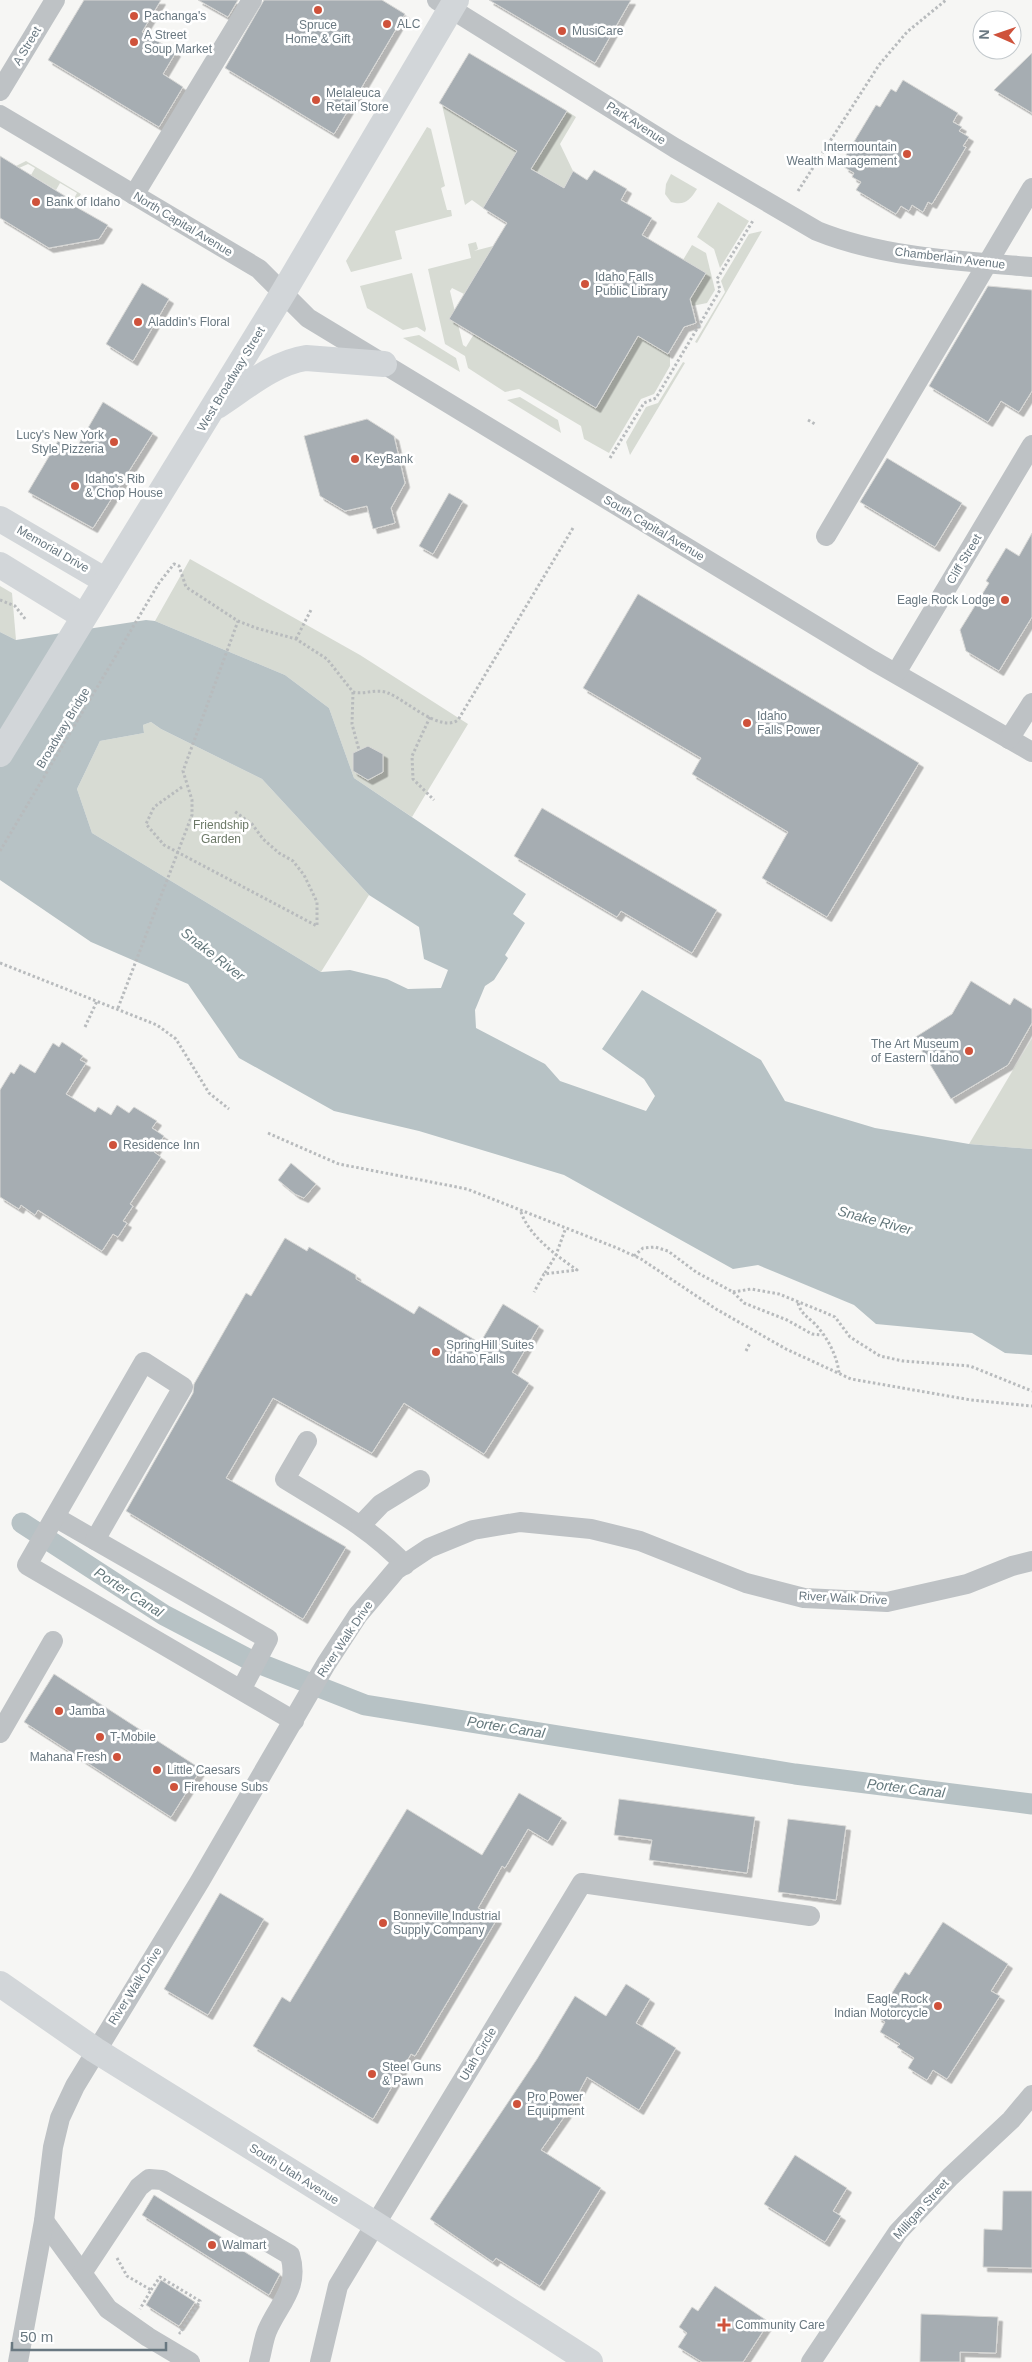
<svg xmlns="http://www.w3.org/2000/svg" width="1032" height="2362" font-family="Arial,sans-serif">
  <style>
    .green { fill: #d7dbd3 }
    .water { fill: #b7c2c5; fill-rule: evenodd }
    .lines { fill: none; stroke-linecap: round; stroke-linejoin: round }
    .canal { stroke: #b7c2c5; stroke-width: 21 }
    .building { fill: #a6adb2; stroke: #d8d8d6; filter: url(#shadow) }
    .path { stroke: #b8bbbd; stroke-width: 3; stroke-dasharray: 2.5 2.5; stroke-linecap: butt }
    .minor { stroke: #bec2c5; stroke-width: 20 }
    .major { stroke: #d2d6d9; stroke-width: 26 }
    .poi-dot { fill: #cf523b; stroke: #fff; stroke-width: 2 }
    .labels { text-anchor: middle; stroke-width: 5; stroke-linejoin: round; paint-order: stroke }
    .poi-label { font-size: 12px; fill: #697881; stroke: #fff; text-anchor: start }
    .street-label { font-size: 12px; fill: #697881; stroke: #fff }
    .park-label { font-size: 12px; fill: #6c7967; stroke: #fff }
    .water-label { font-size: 14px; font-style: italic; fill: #65797d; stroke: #fff }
  </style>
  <defs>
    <filter id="shadow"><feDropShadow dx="4.5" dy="4.5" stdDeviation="0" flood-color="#0004"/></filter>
  </defs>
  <rect width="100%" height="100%" fill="#f6f6f4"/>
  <g class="green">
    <polygon points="442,105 535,161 567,111 576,117 560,144 573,171 564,188 513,158 483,208 472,200 465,205"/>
    <polygon points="427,127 431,129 445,186 441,188 447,210 451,210 452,216 395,231 402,259 351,272 346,261"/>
    <polygon points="26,161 81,194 74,206 71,204 77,193 60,183 56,190 31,175 35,168 28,164 19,168 16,166"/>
    <path d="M671 174 697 189C690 200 685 206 671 202L665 194 666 184Z"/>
    <polygon points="718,202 749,221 720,268 714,249 697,237"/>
    <polygon points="762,231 697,343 695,342 725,292 721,281 749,234"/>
    <polygon points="476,242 478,249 474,251 493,246 464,294 452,288 450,291 463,345 466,347 474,334 596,408 639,334 670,355 670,366 654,394 641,399 609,453 584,439 581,426 519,389 505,392 468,368 465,356 445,344 428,269 471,258 468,244"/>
    <polygon points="692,245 706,253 715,290 707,303 692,306 687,303 683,260"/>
    <polygon points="412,273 426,329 425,332 417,327 403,330 367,308 360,286"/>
    <polygon points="419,335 456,358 460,372 403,338"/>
    <polygon points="683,362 685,363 630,455 626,442 646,407 658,403"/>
    <polygon points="520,397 558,420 561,433 507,400"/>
    <polygon points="190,559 360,655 468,724 412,817 354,778 329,708 285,675 155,621"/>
    <polygon points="0,586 12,593 16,640 0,632"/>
    <polygon points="151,722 161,729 262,779 369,895 321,972 92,833 77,789 100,741 144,733 143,725"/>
    <polygon points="1032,1038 1032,1149 969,1144"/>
  </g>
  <path class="water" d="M146 620 155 621 285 675 329 708 354 778 526 894 513 914 525 923 505 955 508 958 494 980 485 986 475 1010 476 1028 545 1064 560 1081 646 1111 655 1096 644 1079 602 1049 642 990 761 1060 785 1101 875 1128 969 1144 1032 1149V1355L1005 1353 972 1333 876 1324 854 1305 758 1265 733 1269 564 1175 419 1131 334 1111 239 1058 188 984 91 942 0 880V632L16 640ZM151 722 161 729 262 779 369 895 419 927 424 959 448 970 441 988 408 989 387 979 350 970 321 972 92 833 77 789 100 741 144 733 143 725Z"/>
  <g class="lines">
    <polyline class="canal" points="22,1523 164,1615 250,1660 365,1705 795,1774 1032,1804"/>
  </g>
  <g class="building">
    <polygon points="84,0 161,0 142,32 176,52 163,74 183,87 159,127 48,60"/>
    <polygon points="198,0 238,0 228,17"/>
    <polygon points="264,0 382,0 405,14 334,134 225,68"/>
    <polygon points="489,0 631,0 595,63"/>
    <polygon points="469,53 567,111 531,169 564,188 573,171 587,180 594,170 627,189 621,200 652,218 642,235 706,273 690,299 696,323 684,327 668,354 638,336 596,408 449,319 507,223 483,208 517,151 439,103"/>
    <polygon points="1032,53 1032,113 994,90"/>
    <polygon points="903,80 958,113 953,122 962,127 959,131 969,137 963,146 966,147 932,204 928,202 923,212 912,205 909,211 901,206 896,214 856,190 861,182 852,177 854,173 844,167 850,157 846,155 876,105 880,107 891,89 896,92"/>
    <polygon points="0,156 73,201 71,204 108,225 99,239 49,248 0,218"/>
    <polygon points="142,283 169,299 133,361 106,344"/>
    <polygon points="988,286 1032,290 1032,391 1019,412 1001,401 988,422 929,386"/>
    <polygon points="103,402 153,433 93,528 28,492 58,441 74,452"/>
    <polygon points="367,419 394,436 405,483 391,508 395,523 373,529 367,506 345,511 320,496 304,436"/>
    <polygon points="887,458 962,503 935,547 860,502"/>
    <polygon points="449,493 463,501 433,554 419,546"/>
    <polygon points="1032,533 1032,617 999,671 966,651 960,630 989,583 986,581 1006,548 1019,556"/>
    <polygon points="638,594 919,763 827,917 762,878 788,832 692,774 701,758 583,688"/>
    <polygon points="368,746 383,754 383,772 368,780 353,771 353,753"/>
    <polygon points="542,808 717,910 692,953 621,911 617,917 514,856"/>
    <polygon points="971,981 1010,1005 1014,998 1032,1009 1032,1023 1008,1065 951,1099 914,1038 952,1014"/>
    <polygon points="62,1042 83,1056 80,1060 86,1063 66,1094 95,1112 98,1107 111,1115 117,1105 129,1113 134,1107 157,1121 152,1128 164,1136 154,1152 161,1157 130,1204 133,1206 123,1221 127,1223 118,1237 113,1234 102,1251 38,1210 35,1215 21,1205 19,1209 0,1197 0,1090 11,1072 14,1074 20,1064 35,1073 53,1043 59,1047"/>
    <polygon points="291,1163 316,1184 304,1198 295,1194 278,1180"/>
    <polygon points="285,1238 307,1251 309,1247 356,1275 356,1279 414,1314 419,1306 480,1343 503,1304 539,1326 512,1372 529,1383 484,1454 404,1403 372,1453 273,1398 226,1478 346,1547 303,1619 126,1511 193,1393 194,1384 246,1293 251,1296"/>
    <polygon points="54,1674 201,1769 171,1817 24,1722"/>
    <polygon points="519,1793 562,1818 548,1841 528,1829 505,1868 502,1866 478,1908 497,1919 415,2056 411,2054 373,2119 253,2046 282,1997 290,2002 407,1809 482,1855"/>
    <polygon points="619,1799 755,1817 747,1873 649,1860 652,1840 614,1835"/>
    <polygon points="788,1819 846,1826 836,1900 778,1892"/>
    <polygon points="220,1893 264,1919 208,2015 164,1989"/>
    <polygon points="943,1922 1008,1964 991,1991 1000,1996 947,2079 933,2070 927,2080 908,2068 914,2058 897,2047 900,2044 880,2032 885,2022 877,2017 905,1972 909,1975"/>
    <polygon points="626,1984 650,1999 636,2023 676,2048 639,2110 587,2077 571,2107 541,2150 601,2188 540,2286 496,2258 493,2262 430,2219 537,2059 575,1996 606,2016"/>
    <polygon points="795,2155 847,2188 833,2211 841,2216 825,2242 764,2204"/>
    <polygon points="1003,2191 1032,2191 1032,2268 983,2267 984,2229 1002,2230"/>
    <polygon points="154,2195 280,2274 269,2295 142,2215"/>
    <polygon points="161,2280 195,2302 179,2326 146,2305"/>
    <polygon points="715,2286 769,2322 743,2362 702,2362 678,2347 687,2333 679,2327 692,2307 698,2311"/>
    <polygon points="921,2314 998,2317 996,2353 960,2352 960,2362 920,2362"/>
  </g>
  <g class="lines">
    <g class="path">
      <polyline points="798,191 879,65 907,32 946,0"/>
      <polyline points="808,420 815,424"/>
      <polyline points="610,458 644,403 656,398 720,290 717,279 754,219"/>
      <polyline points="0,600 15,606 26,620"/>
      <polyline points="296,639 312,608"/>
      <polyline points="353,692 352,724 359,750"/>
      <polyline points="430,717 412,756 413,779 434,800"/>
      <polyline points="182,787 154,807 146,824 164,845 317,926 317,902 304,875 293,861 279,853 263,839 252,824 234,811"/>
      <path d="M0 851 159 583 174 564 179 566 186 587 238 621 256 628 296 639 327 659 353 692C365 695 376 688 388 693 406 700 440 733 458 720L573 528"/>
      <polyline points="0,963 157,1025 176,1039 209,1093 229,1109"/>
      <polyline points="118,1008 192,815 192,800 183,771 238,621"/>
      <polyline points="85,1027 97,1001"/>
      <polyline points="268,1133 339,1164 467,1189 617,1248 641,1259 716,1309 786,1349 851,1379 971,1400 1032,1406"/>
      <path d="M521 1212C529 1236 557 1256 577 1270L544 1274 534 1292"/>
      <polyline points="634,1256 643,1248 655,1247 668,1251 696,1272 733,1292 744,1303 787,1320 812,1334 822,1335"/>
      <polyline points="545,1273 556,1255 565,1230"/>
      <polyline points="733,1292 751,1289 779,1294 826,1313 835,1317 850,1337 880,1356 903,1361 970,1366 1032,1391"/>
      <path d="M798 1303C801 1314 808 1317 815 1324 827 1337 837 1355 839 1373"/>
      <polyline points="746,1351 750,1343"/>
      <polyline points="117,2258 127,2276 151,2290 140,2309"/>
      <polyline points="151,2290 160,2277 200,2301 180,2333 179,2332"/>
    </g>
    <g class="minor">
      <path d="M437 0 675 148 817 231C884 258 961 261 1032 267"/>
      <polyline points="0,91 55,0"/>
      <polyline points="0,115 259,269 308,318 872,660 1032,752"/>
      <polyline points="134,195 252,0"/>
      <polyline points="826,536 1032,188"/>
      <polyline points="896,673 1032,445"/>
      <polyline points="1009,739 1032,703"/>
      <path d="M307 1441 285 1479C327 1505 371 1528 405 1565"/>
      <polyline points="55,1517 95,1540"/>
      <polyline points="361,1525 381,1504 420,1480"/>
      <polyline points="241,1690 268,1639 95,1540 183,1387 144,1362 27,1565 294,1721"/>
      <polyline points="0,1733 53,1641"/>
      <polyline points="44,2221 108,2309 148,2337 190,2362"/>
      <path d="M82 2273 139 2187 149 2179 162 2180 290 2255C300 2288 279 2303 267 2331 263 2341 262 2352 259 2362"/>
      <polyline points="18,2362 44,2221 53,2147 60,2118 75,2086 200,1881 326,1664 358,1615 396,1570 429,1548 473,1530 520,1522 591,1529 640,1541 746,1583 804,1598 887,1602 967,1584 1012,1566 1032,1561"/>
      <polyline points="320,2362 338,2286 582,1883 810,1916"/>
      <polyline points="811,2362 898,2232 950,2177 1011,2120 1032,2095"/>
    </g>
    <g class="major">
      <path d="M217 406C245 388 273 363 306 358L384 364"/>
      <polyline points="0,519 106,581"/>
      <polyline points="0,565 83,616"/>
      <polyline points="0,754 283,293 456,0"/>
      <polyline points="0,1984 95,2050 375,2224 590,2362"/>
    </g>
  </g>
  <g class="poi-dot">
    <circle cx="318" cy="10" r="5"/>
    <circle cx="134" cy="16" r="5"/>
    <circle cx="387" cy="24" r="5"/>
    <circle cx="562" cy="31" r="5"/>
    <circle cx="134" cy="42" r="5"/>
    <circle cx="316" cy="100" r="5"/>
    <circle cx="907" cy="154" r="5"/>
    <circle cx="36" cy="202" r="5"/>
    <circle cx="585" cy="284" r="5"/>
    <circle cx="138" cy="322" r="5"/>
    <circle cx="114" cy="442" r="5"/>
    <circle cx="355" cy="459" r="5"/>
    <circle cx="75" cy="486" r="5"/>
    <circle cx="1005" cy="600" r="5"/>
    <circle cx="747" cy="723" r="5"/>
    <circle cx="969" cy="1051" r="5"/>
    <circle cx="113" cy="1145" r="5"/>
    <circle cx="436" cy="1352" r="5"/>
    <circle cx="59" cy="1711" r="5"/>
    <circle cx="100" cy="1737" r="5"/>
    <circle cx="117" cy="1757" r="5"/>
    <circle cx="157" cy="1770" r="5"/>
    <circle cx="174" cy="1787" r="5"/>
    <circle cx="383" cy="1923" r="5"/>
    <circle cx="938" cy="2006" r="5"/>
    <circle cx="372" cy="2074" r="5"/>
    <circle cx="517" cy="2104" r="5"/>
    <circle cx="212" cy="2245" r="5"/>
    <path d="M721.5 2317.5h5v5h5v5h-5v5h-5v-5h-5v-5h5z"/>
  </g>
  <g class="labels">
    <g class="poi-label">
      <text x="144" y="20">Pachanga's</text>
      <text x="397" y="28">ALC</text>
      <text x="318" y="29" text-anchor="middle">Spruce<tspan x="318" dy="14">Home &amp; Gift</tspan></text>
      <text x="572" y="35">MusiCare</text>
      <text x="144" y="39">A Street<tspan x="144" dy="14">Soup Market</tspan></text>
      <text x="326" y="97">Melaleuca<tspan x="326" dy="14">Retail Store</tspan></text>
      <text x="897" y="151" text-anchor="end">Intermountain<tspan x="897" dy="14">Wealth Management</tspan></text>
      <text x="46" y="206">Bank of Idaho</text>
      <text x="595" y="281">Idaho Falls<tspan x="595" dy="14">Public Library</tspan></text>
      <text x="148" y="326">Aladdin's Floral</text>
      <text x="104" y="439" text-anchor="end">Lucy's New York<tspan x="104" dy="14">Style Pizzeria</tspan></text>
      <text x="365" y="463">KeyBank</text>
      <text x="85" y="483">Idaho's Rib<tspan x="85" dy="14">&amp; Chop House</tspan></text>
      <text x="995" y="604" text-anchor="end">Eagle Rock Lodge</text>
      <text x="757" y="720">Idaho<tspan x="757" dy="14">Falls Power</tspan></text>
      <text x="959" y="1048" text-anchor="end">The Art Museum<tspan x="959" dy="14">of Eastern Idaho</tspan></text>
      <text x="123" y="1149">Residence Inn</text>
      <text x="446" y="1349">SpringHill Suites<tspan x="446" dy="14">Idaho Falls</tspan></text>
      <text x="69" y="1715">Jamba</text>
      <text x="110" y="1741">T-Mobile</text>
      <text x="107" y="1761" text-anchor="end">Mahana Fresh</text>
      <text x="167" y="1774">Little Caesars</text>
      <text x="184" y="1791">Firehouse Subs</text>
      <text x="393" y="1920">Bonneville Industrial<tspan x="393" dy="14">Supply Company</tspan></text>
      <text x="928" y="2003" text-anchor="end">Eagle Rock<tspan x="928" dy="14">Indian Motorcycle</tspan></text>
      <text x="382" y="2071">Steel Guns<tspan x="382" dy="14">&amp; Pawn</tspan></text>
      <text x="527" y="2101">Pro Power<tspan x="527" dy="14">Equipment</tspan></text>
      <text x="222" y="2249">Walmart</text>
      <text x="735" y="2329">Community Care</text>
    </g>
    <g class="street-label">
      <text transform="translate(27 46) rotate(-59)" y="4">A Street</text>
      <text transform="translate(636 123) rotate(33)" y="4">Park Avenue</text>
      <text transform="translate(183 224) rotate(31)" y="4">North Capital Avenue</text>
      <text transform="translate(950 258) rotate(7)" y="4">Chamberlain Avenue</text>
      <text transform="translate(231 379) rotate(-59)" y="4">West Broadway Street</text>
      <text transform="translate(654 528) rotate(31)" y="4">South Capital Avenue</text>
      <text transform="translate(53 549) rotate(30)" y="4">Memorial Drive</text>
      <text transform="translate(964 559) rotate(-59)" y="4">Cliff Street</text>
      <text transform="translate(63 728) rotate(-59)" y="4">Broadway Bridge</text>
      <text transform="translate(843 1598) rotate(3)" y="4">River Walk Drive</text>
      <text transform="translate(345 1639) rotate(-56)" y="4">River Walk Drive</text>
      <text transform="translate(135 1986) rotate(-58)" y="4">River Walk Drive</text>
      <text transform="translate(478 2054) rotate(-59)" y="4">Utah Circle</text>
      <text transform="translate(294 2174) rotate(32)" y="4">South Utah Avenue</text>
      <text transform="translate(921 2209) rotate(-48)" y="4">Milligan Street</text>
    </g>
    <g class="park-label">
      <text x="221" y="829">Friendship<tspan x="221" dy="14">Garden</tspan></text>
    </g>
    <g class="water-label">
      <text transform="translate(213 954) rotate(38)" y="5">Snake River</text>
      <text transform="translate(875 1220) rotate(15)" y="5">Snake River</text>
      <text transform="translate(129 1592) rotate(33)" y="5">Porter Canal</text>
      <text transform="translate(506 1727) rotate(9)" y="5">Porter Canal</text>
      <text transform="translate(906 1788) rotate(7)" y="5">Porter Canal</text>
    </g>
  </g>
  <g transform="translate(997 35) rotate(272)"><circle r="24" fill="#ffffff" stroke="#c3c9cd"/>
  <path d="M0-4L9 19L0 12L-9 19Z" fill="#cf523b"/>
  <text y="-8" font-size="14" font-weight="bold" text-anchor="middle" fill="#697881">N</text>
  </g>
  <path d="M12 2342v8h154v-8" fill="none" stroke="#697881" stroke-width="2.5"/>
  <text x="20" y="2342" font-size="15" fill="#697881" stroke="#ffffff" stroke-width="4" paint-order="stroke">50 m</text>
</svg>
